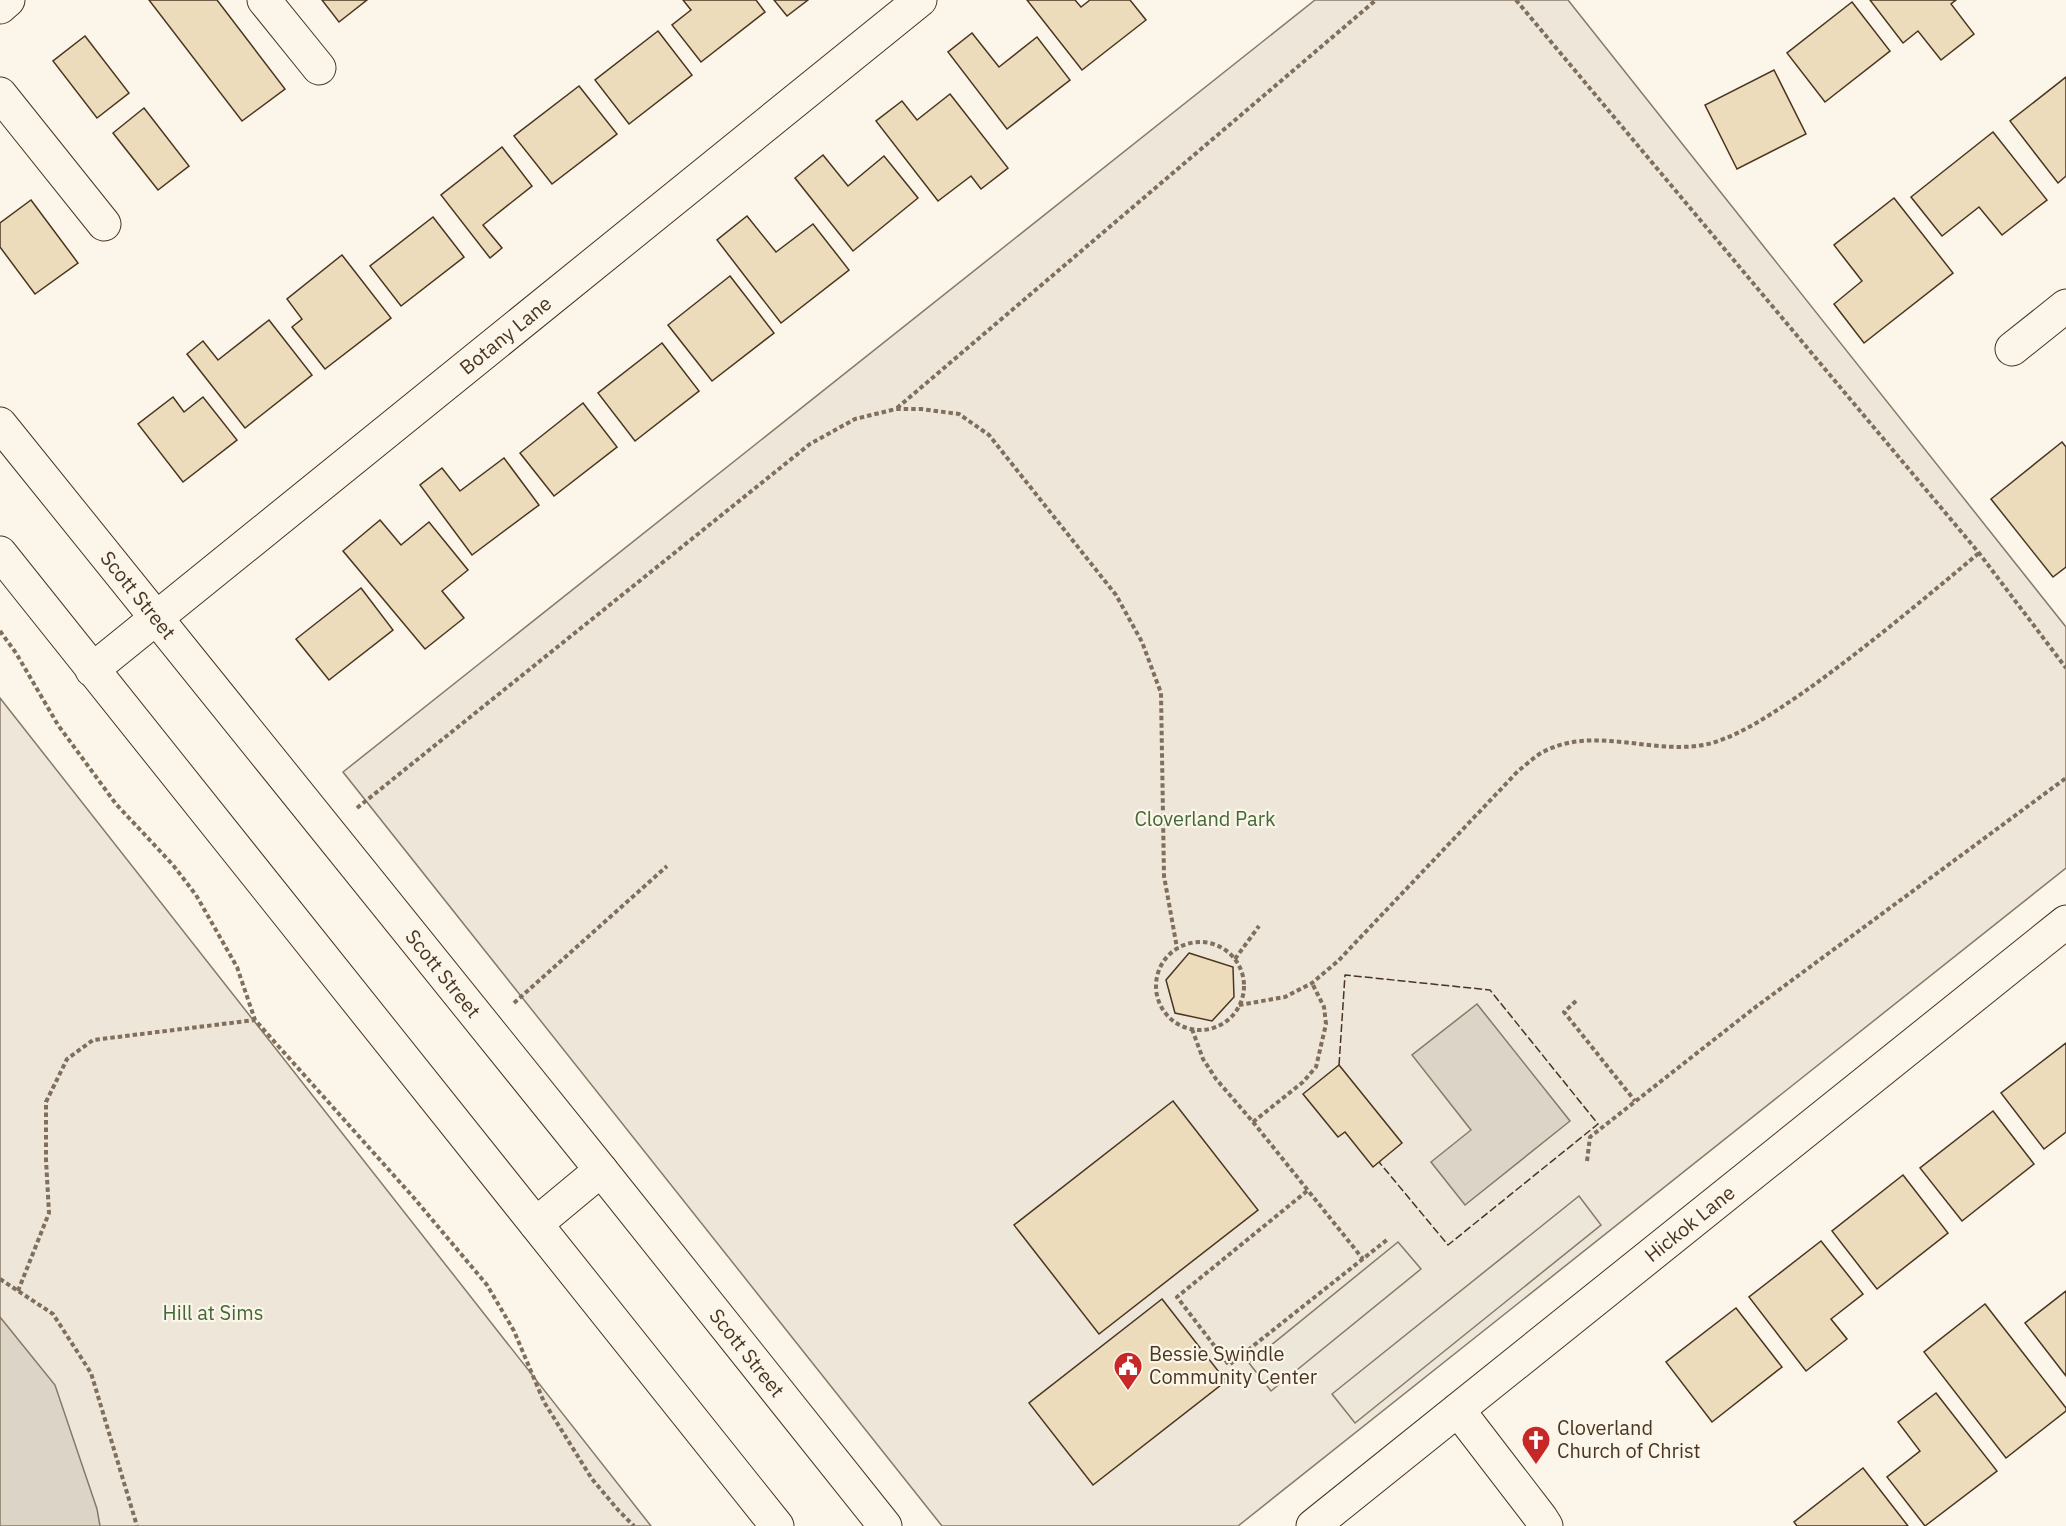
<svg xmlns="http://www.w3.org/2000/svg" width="2066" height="1526" font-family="'IBM Plex Sans',sans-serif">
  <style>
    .green { fill: #ede6d9; stroke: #887966; stroke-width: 1.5 }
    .parking { fill: #ede7d9; stroke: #887966; stroke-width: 1.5 }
    .water { fill: #dcd4c6; stroke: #887966; stroke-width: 1.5 }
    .building { fill: #ecdcbc; stroke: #4a3520; stroke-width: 1.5 }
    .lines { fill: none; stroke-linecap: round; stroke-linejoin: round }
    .minor-casing { stroke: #4a3520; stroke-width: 35 }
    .major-casing { stroke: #4a3520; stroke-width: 35 }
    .path { stroke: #7f6f5c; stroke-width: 4; stroke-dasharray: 4.5 3; stroke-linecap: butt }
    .minor { stroke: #fbf6e9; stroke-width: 33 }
    .major { stroke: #fbf6e9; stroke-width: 33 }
    .fence { stroke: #4a3520; stroke-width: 1.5; stroke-dasharray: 8 3; stroke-linecap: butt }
    .labels { text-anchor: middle; stroke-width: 4.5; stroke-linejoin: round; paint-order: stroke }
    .street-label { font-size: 20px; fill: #4a3520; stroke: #fbf6e9 }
    .park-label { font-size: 20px; fill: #436837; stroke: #fbf6e9 }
    .poi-label { font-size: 20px; fill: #4a3520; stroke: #fbf6e9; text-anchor: start }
  </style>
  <rect width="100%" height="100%" fill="#fbf6e9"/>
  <g class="green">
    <polygon points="1315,0 1568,0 2066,627 2066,868 1238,1526 942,1526 343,772"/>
    <polygon points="0,698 651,1526 0,1526"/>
  </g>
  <g class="parking">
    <polygon points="1579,1196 1601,1225 1355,1423 1332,1394"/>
    <polygon points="1398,1242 1421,1269 1271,1391 1249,1363"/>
  </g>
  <g class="water">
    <polygon points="1477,1004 1570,1121 1465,1205 1431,1162 1471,1130 1412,1055"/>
    <polygon points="0,1317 55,1385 97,1509 100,1526 0,1526"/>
  </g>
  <g class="building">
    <polygon points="149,0 217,0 285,89 242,121"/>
    <polygon points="322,0 367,0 339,22"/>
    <polygon points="683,0 756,0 765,12 701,62 672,25 691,10"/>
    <polygon points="774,0 808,0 787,16"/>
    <polygon points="1027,0 1075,0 1081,7 1090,0 1130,0 1146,20 1082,70"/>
    <polygon points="1870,0 1956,0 1951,4 1974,34 1941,60 1918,31 1903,43"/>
    <polygon points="1852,2 1890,51 1825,102 1787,53"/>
    <polygon points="658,31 692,75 629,124 595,80"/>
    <polygon points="972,33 999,67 1037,37 1070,80 1007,129 948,52"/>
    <polygon points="85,36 129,93 97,118 53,61"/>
    <polygon points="1774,70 1806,134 1737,169 1705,105"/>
    <polygon points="2066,77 2066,176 2058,183 2010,121"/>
    <polygon points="579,86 617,134 552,184 514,136"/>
    <polygon points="950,94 1008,168 981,189 971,176 938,201 876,121 902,101 917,120"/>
    <polygon points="144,108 189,166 158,190 113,133"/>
    <polygon points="1993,132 2047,200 2002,235 1979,207 1942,236 1911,197"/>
    <polygon points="502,147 532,186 483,225 502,248 490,258 441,195"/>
    <polygon points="823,155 848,186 884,156 918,198 853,251 795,178"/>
    <polygon points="1894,198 1953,273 1864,343 1834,304 1862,281 1834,245"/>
    <polygon points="31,200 78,263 35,294 0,247 0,223"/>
    <polygon points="747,216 776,252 813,224 849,270 781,323 717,240"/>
    <polygon points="433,217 464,257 401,306 370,266"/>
    <polygon points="342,255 391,318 325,369 292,327 302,319 287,299"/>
    <polygon points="730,276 774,333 712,381 668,325"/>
    <polygon points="269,320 312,375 245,428 187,354 203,341 218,360"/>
    <polygon points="662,343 699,391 635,441 598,393"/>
    <polygon points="173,397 184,412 203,397 237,440 183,482 138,424"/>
    <polygon points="583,403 617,447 554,496 520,453"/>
    <polygon points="2062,442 2066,447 2066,567 2053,577 1991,499"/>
    <polygon points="504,458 539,505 472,555 420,485 442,468 460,491"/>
    <polygon points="380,520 401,545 429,522 468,570 442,591 464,618 425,649 343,551"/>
    <polygon points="361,588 393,630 329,680 296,639"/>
    <polygon points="1189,953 1233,967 1234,997 1212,1021 1175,1013 1166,980"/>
    <polygon points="2066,1043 2066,1132 2044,1149 2001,1093"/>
    <polygon points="1339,1065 1402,1143 1373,1167 1345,1132 1338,1137 1303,1094"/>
    <polygon points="1173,1101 1258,1210 1099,1334 1014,1225"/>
    <polygon points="1993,1111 2034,1164 1962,1221 1920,1168"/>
    <polygon points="1903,1175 1948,1233 1877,1289 1832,1231"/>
    <polygon points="1821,1241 1863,1294 1831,1319 1847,1339 1806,1371 1749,1297"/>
    <polygon points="2066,1291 2066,1376 2025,1323"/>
    <polygon points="1162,1299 1226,1381 1093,1485 1029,1403"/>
    <polygon points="1985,1304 2066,1408 2066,1411 2006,1458 1924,1352"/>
    <polygon points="1736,1308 1782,1367 1712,1422 1666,1362"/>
    <polygon points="1936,1393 1997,1471 1925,1526 1887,1477 1920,1451 1898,1422"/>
    <polygon points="1863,1468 1908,1526 1797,1526 1794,1522"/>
  </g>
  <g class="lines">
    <g class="minor-casing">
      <g id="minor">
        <polyline points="264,0 319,68"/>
        <polyline points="0,7 8,0"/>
        <polyline points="0,94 104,224"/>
        <polyline points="2012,349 2066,306"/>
        <path id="s1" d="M92 670 920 0"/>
        <polyline points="1458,1410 1541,1518 1546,1526"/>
        <path id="s2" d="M1313 1526 2066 922"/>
      </g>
    </g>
    <g class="major-casing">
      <g id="major">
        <path id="s3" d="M0 424 601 1170 885 1526"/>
        <polyline points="0,553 777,1526"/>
        <polyline points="536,1224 601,1170"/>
      </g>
    </g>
    <g class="path">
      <polyline points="1516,0 1979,553 2066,668"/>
      <polyline points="897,408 1376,0"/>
      <polyline points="0,631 16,653 58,725 116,804 173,865 196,895 237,967 255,1020 414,1198 487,1285 514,1331 544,1402 592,1479 619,1511 634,1526"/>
      <polyline points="357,808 810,444 855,419 896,409 921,409 959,414 989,435 1116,595 1142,642 1161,693 1164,876 1177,948"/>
      <circle cx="1200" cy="986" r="44"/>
      <polyline points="1235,959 1259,926"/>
      <polyline points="1576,1001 1564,1012 1635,1101"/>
      <polyline points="514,1003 667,866"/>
      <path d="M1239 1005 1285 997 1312 983 1338 961 1519 770C1526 765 1533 758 1541 753 1595 723 1656 758 1712 743 1746 733 1782 707 1811 687 1869 645 1924 599 1979 553"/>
      <polyline points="1192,1029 1203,1059 1216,1079 1253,1122 1363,1259"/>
      <polyline points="1253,1122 1303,1082 1316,1067 1326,1024 1324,1007 1312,983"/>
      <polyline points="1587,1161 1590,1137 1753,1009 2066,778"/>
      <polyline points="1307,1191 1177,1297 1229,1365 1388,1239"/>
      <polyline points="0,1279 53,1314 91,1373 137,1526"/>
      <polyline points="18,1291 49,1213 46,1160 46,1102 67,1059 93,1040 255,1020"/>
    </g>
    <use href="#minor" class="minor"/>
    <use href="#major" class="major"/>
    <polyline class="fence" points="1339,1065 1345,975 1490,990 1598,1124 1448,1245 1379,1162"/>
  </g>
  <defs>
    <g id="civic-pin" transform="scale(1.5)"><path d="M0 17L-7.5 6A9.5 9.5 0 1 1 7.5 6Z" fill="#c62828" stroke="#fbf6e9"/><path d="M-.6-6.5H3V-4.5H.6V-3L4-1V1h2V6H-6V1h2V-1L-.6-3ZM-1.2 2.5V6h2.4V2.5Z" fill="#fff"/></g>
    <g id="church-pin" transform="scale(1.5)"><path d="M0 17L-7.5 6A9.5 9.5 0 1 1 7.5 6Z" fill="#c62828" stroke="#fbf6e9"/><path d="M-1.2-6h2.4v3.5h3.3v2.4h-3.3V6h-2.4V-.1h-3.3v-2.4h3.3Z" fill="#fff"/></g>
  </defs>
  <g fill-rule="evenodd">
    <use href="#civic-pin" x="1128" y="1366"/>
    <use href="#church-pin" x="1536" y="1440"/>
  </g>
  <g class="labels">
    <g class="street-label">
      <text dy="7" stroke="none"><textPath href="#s1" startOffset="532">Botany Lane</textPath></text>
      <text dy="7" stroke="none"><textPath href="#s3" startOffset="220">Scott Street</textPath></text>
      <text dy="7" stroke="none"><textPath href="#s3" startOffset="706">Scott Street</textPath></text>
      <text dy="7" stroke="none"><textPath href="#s2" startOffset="483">Hickok Lane</textPath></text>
      <text dy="7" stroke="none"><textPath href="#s3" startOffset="1192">Scott Street</textPath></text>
    </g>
    <g class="park-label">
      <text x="1205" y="826">Cloverland Park</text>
      <text x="213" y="1320">Hill at Sims</text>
    </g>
    <g class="poi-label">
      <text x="1149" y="1361">Bessie Swindle<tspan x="1149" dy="23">Community Center</tspan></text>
      <text x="1557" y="1435">Cloverland<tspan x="1557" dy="23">Church of Christ</tspan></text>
    </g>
  </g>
</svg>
